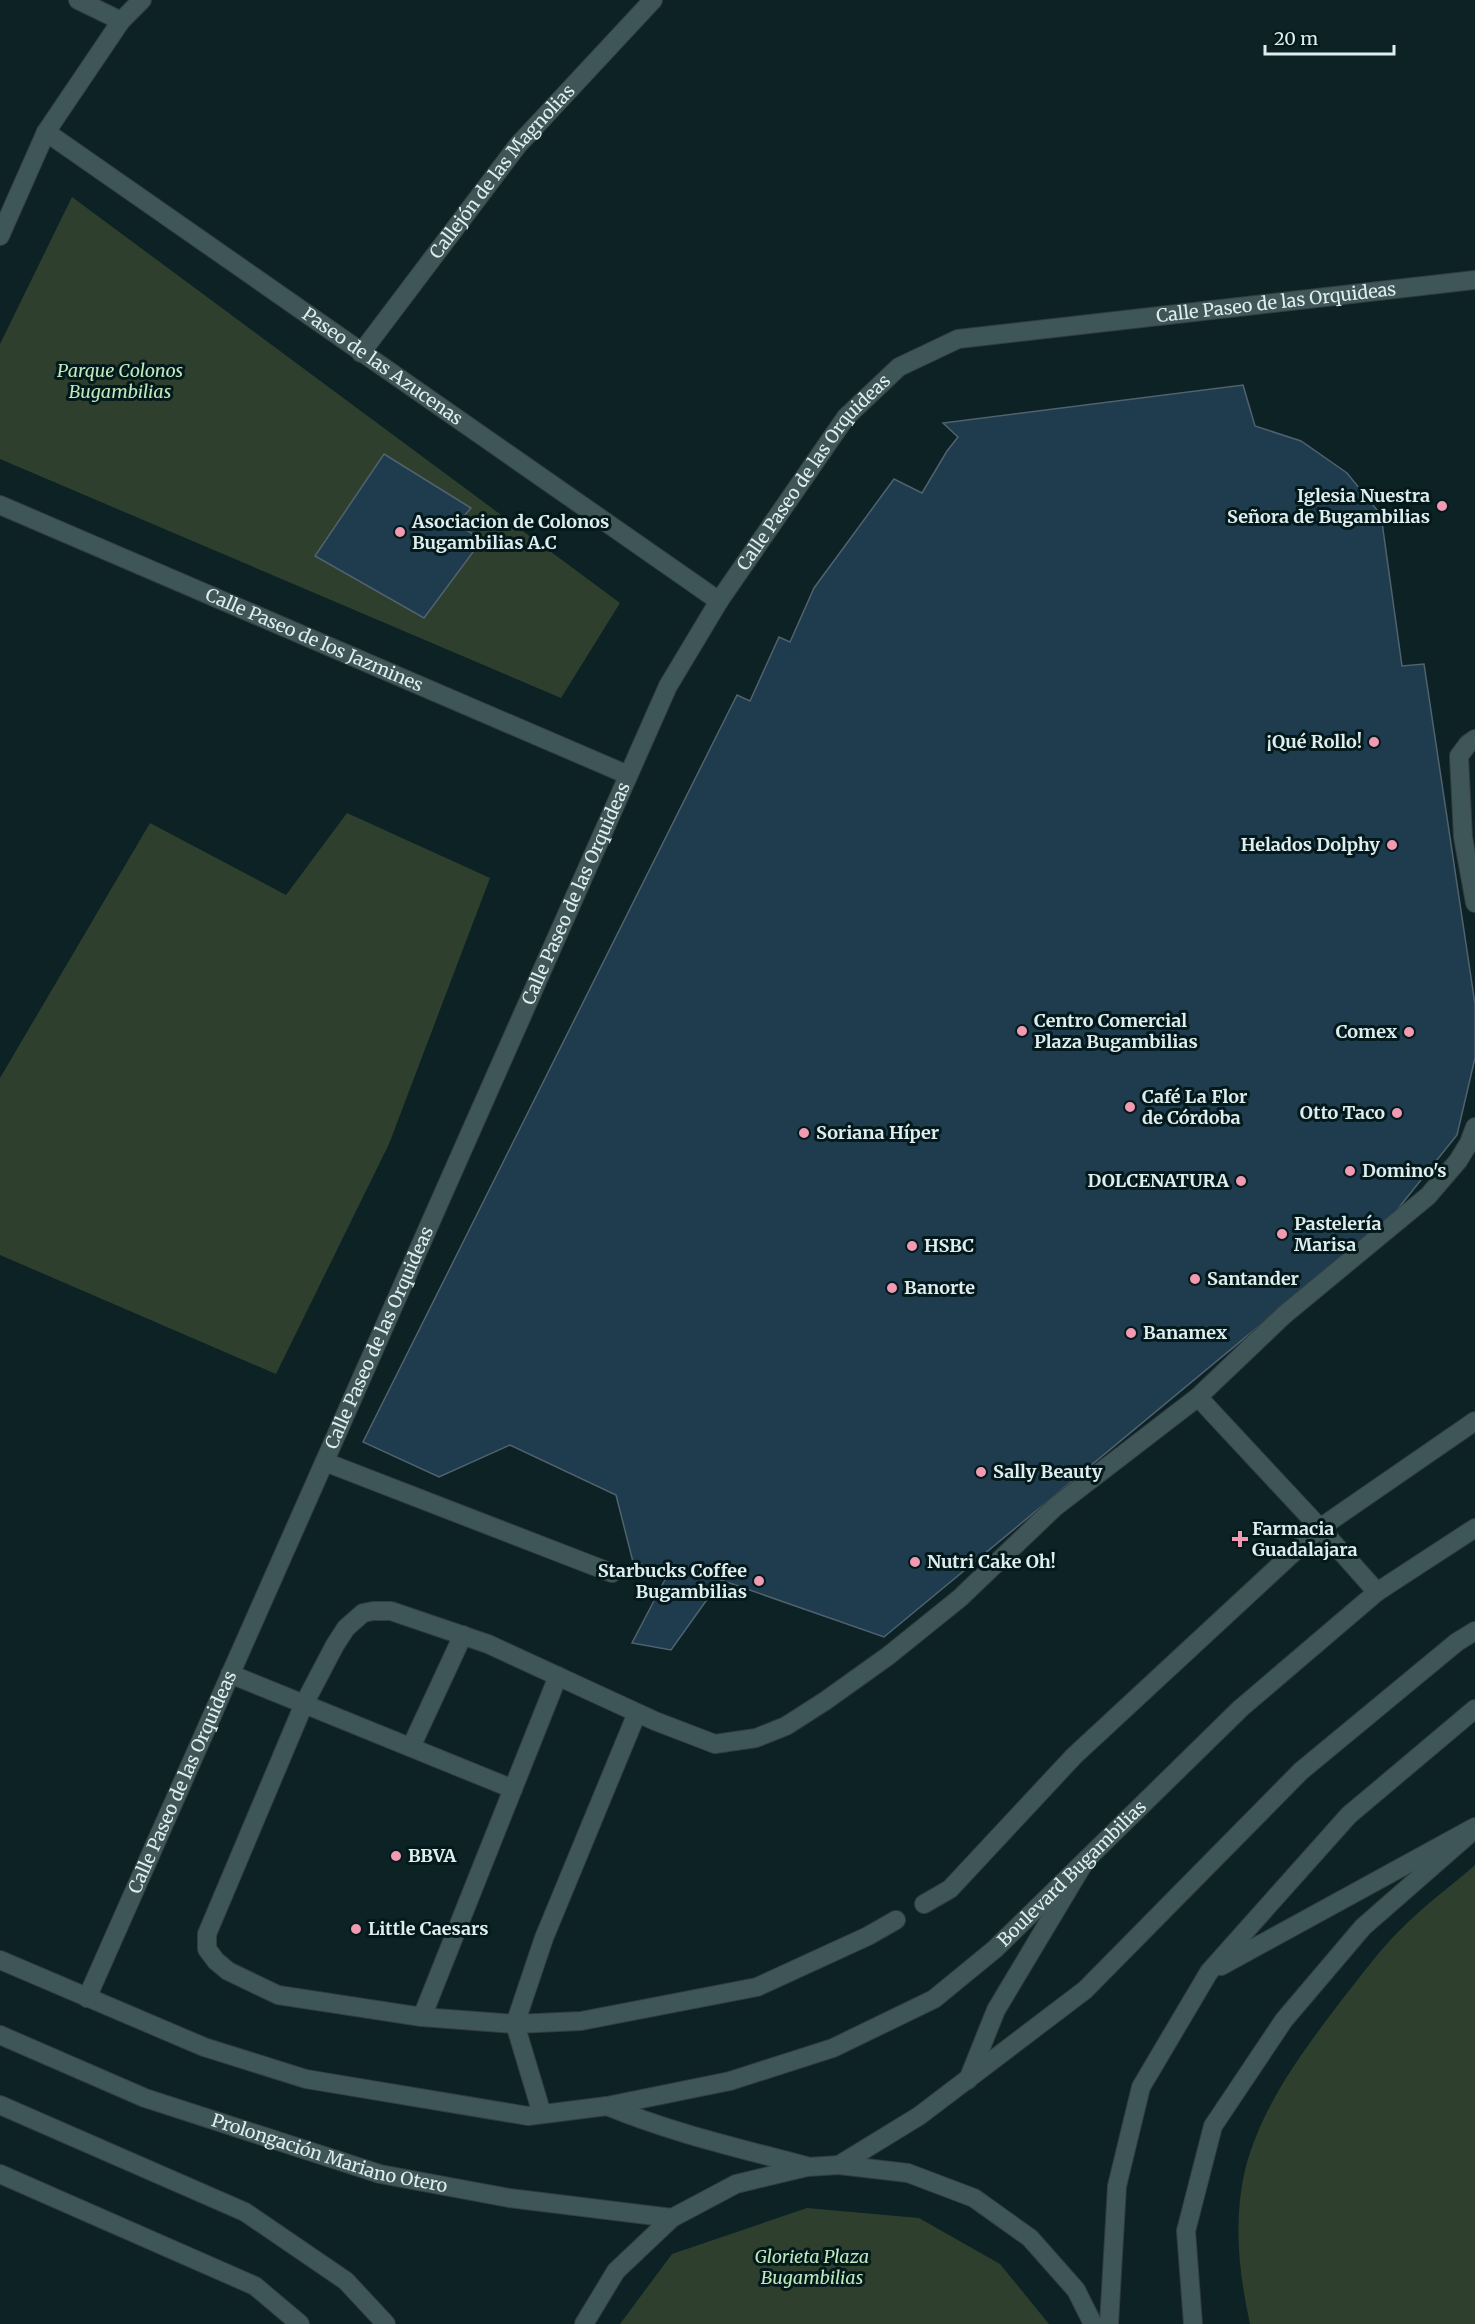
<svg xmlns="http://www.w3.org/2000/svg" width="1475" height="2324" font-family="Merriweather,serif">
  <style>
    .green { fill: #2f3f2d }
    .building { fill: #1f3c4e; stroke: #51626e; stroke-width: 1.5 }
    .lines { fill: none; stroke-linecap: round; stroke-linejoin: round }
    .lane-casing { stroke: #313d3f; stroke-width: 20 }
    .street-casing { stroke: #313d3f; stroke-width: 20 }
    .secondary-casing { stroke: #313d3f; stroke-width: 20 }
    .lane { stroke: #3f5659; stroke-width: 18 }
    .street { stroke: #3f5659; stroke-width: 18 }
    .secondary { stroke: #3f5659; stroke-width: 18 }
    .poi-dot { fill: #f19ab2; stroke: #03191b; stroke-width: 2 }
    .labels { text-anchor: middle; stroke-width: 6; stroke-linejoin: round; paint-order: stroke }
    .street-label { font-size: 18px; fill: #dfedee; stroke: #03191b }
    .park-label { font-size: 18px; font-style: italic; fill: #c0eabc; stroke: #03191b }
    .poi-label { font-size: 18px; font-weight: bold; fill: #dfedee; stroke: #03191b; text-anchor: start }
  </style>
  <rect width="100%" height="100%" fill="#0c2225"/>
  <g class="green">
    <polygon points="72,197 620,603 561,698 0,459 0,344"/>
    <polygon points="347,813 490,878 389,1144 276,1374 0,1255 0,1078 150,823 286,895"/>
    <path d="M1475 1865V2324H1250C1239 2274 1233 2222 1245 2170 1261 2107 1302 2052 1341 2001 1360 1977 1378 1952 1399 1931 1422 1907 1450 1887 1475 1865Z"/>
    <polygon points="807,2208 919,2218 1000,2264 1049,2324 620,2324 672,2254"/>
  </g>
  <g class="building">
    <polygon points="1243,385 1255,426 1301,441 1347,473 1381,515 1402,666 1424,664 1475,1004 1475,1058 1457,1135 1393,1215 884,1637 721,1580 671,1650 632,1643 669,1572 633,1562 616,1495 510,1445 439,1477 363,1442 737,695 750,701 779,637 790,642 814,588 894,479 922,493 947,451 958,437 943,423"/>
    <polygon points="384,454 471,508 457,524 482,540 424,618 315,556"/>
  </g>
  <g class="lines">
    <g class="lane-casing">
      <g id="lane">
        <polyline points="1475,739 1468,744 1459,756 1463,837 1475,903"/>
        <polyline points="1198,1397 1320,1528 1377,1592"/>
        <polyline points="325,1462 612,1573"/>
        <polyline points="230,1674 304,1704 207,1934 207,1949 216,1961 228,1971 278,1995 422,2017 515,2024 581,2021 757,1987 868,1936 896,1920"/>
        <polyline points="411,1747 463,1635"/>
        <polyline points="513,1789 304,1704 335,1645 346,1628 363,1613 373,1611 391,1611 488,1644 655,1721 715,1744 756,1738 786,1726 825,1701 888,1656 960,1598 1055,1507 1198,1397 1284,1315 1428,1196 1458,1161 1469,1143 1475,1127"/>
        <polyline points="924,1904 950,1889 1074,1756 1320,1528 1475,1421"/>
        <polyline points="422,2017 558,1676"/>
        <polyline points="542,2114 515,2024 544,1938 637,1713"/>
      </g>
    </g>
    <g class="street-casing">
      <g id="street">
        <polyline points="78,0 121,21"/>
        <path id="s1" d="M46 132 719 601"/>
        <polyline points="0,236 46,132 121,21 142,0"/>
        <path id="s2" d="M361 353 518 145 653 0"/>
        <path id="s3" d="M0 505 628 775"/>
        <path id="s4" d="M0 1960 204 2047 306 2079 528 2116 607 2106 730 2081 833 2048 934 1999 995 1949 1241 1708 1377 1592 1475 1528"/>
        <path id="s5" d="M87 1998 668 686 719 601 846 417 899 367 958 339 1475 280"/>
        <polyline points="0,2174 255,2286 300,2324"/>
        <polyline points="1193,2324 1186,2231 1213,2126 1284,2020 1363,1927 1467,1836"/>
      </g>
    </g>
    <g class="secondary-casing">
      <g id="secondary">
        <polyline points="1221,1966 1475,1827"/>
        <path id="s6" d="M0 2035 145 2098 380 2174 509 2198 672 2218"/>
        <polyline points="968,2080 996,2010 1084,1863"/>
        <polyline points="0,2105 245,2212 346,2281 386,2324"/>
        <path d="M607 2106C672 2133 739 2148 806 2166"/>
        <polyline points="839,2165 919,2116 1085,1990 1301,1771 1457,1642 1475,1631"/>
        <polyline points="584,2324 616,2271 672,2218 736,2184 807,2167 839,2165 908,2173 974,2198 1030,2238 1076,2290 1093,2324"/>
        <polyline points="1109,2324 1117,2186 1141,2087 1209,1972 1349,1815 1475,1709"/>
      </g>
    </g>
    <use href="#lane" class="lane"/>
    <use href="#street" class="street"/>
    <use href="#secondary" class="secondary"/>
  </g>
  <g class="poi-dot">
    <circle cx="1442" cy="506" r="6"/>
    <circle cx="400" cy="532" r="6"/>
    <circle cx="1374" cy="742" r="6"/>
    <circle cx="1392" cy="845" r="6"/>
    <circle cx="1022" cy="1031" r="6"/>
    <circle cx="1409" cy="1032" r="6"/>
    <circle cx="1130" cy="1107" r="6"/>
    <circle cx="1397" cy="1113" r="6"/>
    <circle cx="804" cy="1133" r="6"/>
    <circle cx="1350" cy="1171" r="6"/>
    <circle cx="1241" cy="1181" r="6"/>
    <circle cx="1282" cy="1234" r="6"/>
    <circle cx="912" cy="1246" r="6"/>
    <circle cx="1195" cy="1279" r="6"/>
    <circle cx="892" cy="1288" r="6"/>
    <circle cx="1131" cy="1333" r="6"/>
    <circle cx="981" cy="1472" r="6"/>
    <path d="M1237 1530h6v6h6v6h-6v6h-6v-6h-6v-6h6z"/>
    <circle cx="915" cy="1562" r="6"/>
    <circle cx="759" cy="1581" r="6"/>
    <circle cx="396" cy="1856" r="6"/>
    <circle cx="356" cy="1929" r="6"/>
  </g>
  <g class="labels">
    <g class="street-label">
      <text dy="6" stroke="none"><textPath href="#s2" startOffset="230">Callejón de las Magnolias</textPath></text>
      <text dy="6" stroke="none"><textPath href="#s5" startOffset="2216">Calle Paseo de las Orquideas</textPath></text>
      <text dy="6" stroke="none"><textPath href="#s1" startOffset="410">Paseo de las Azucenas</textPath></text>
      <text dy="6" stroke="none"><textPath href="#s5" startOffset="1694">Calle Paseo de las Orquideas</textPath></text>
      <text dy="6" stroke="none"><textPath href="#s3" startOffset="342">Calle Paseo de los Jazmines</textPath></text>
      <text dy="6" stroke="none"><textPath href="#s5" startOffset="1208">Calle Paseo de las Orquideas</textPath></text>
      <text dy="6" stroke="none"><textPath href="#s5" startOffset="722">Calle Paseo de las Orquideas</textPath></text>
      <text dy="6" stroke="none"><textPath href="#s5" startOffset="236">Calle Paseo de las Orquideas</textPath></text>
      <text dy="6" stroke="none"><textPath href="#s4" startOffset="1166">Boulevard Bugambilias</textPath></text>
      <text dy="6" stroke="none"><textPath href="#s6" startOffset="351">Prolongación Mariano Otero</textPath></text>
    </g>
    <g class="park-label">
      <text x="120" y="377">Parque Colonos<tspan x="120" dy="21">Bugambilias</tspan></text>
      <text x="812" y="2263">Glorieta Plaza<tspan x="812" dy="21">Bugambilias</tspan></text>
    </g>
    <g class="poi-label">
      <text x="1430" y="502" text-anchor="end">Iglesia Nuestra<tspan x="1430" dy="21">Señora de Bugambilias</tspan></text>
      <text x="412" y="528">Asociacion de Colonos<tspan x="412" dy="21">Bugambilias A.C</tspan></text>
      <text x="1362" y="748" text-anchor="end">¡Qué Rollo!</text>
      <text x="1380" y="851" text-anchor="end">Helados Dolphy</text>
      <text x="1034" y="1027">Centro Comercial<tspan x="1034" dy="21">Plaza Bugambilias</tspan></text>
      <text x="1397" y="1038" text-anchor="end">Comex</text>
      <text x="1142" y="1103">Café La Flor<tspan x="1142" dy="21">de Córdoba</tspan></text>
      <text x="1385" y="1119" text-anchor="end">Otto Taco</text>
      <text x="816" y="1139">Soriana Híper</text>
      <text x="1362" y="1177">Domino's</text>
      <text x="1229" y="1187" text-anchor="end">DOLCENATURA</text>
      <text x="1294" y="1230">Pastelería<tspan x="1294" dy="21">Marisa</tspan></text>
      <text x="924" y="1252">HSBC</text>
      <text x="1207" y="1285">Santander</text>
      <text x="904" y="1294">Banorte</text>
      <text x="1143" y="1339">Banamex</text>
      <text x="993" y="1478">Sally Beauty</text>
      <text x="1252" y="1535">Farmacia<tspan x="1252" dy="21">Guadalajara</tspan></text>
      <text x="927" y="1568">Nutri Cake Oh!</text>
      <text x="747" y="1577" text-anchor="end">Starbucks Coffee<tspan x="747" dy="21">Bugambilias</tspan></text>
      <text x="408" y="1862">BBVA</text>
      <text x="368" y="1935">Little Caesars</text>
    </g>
  </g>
  <path d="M1265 45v9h129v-9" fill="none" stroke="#dfedee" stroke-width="3"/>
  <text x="1274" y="45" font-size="18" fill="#dfedee" stroke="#03191b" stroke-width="4.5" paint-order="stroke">20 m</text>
</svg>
